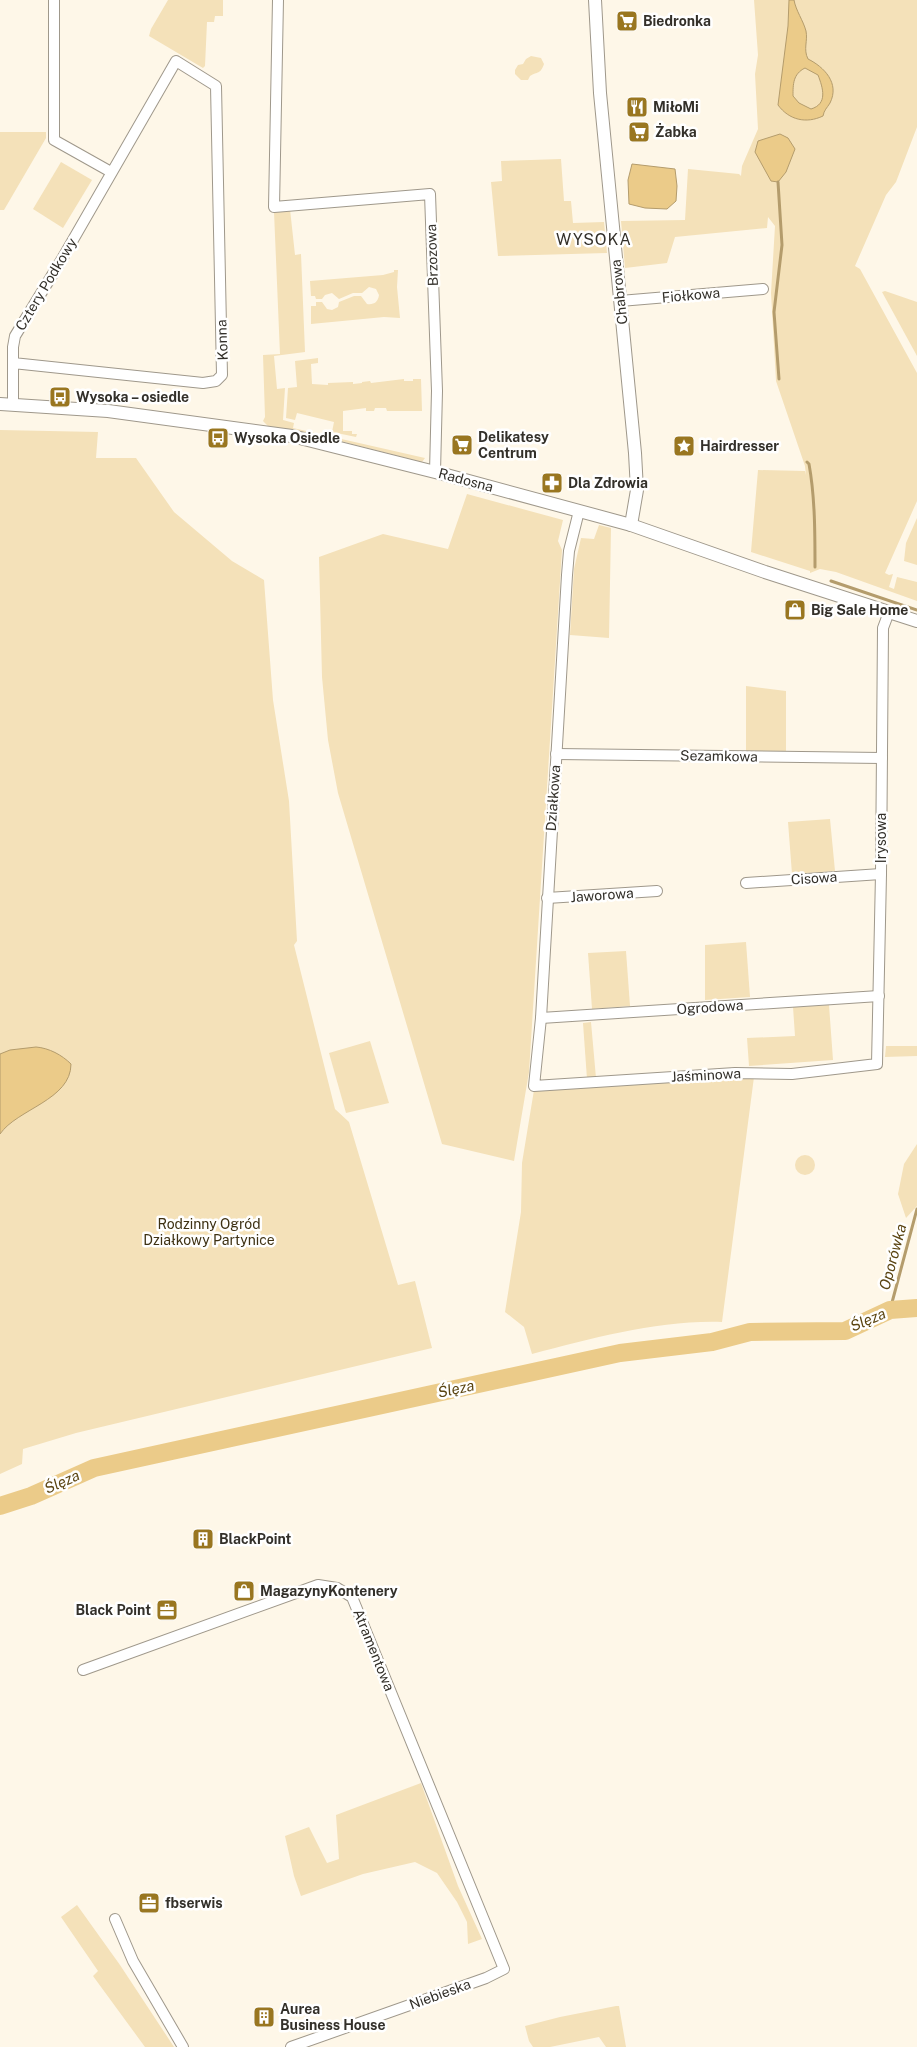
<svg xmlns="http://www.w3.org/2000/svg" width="917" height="2047" font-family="'Public Sans',sans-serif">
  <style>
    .green { fill: #f4e1b9 }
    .water { fill: #ebcb89; stroke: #b49c6c; fill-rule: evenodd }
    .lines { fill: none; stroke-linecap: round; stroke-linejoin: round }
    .stream { stroke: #b49c6c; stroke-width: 3 }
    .river { stroke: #ebcb89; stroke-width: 18 }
    .minor-casing { stroke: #9f988b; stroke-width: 12 }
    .tertiary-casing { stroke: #9f988b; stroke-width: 14 }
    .minor { stroke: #fff; stroke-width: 10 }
    .tertiary { stroke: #fff; stroke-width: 12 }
    .labels { text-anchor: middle; stroke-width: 5; stroke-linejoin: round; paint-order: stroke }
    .poi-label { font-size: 14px; font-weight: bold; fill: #33302a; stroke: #fff; text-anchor: start }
    .street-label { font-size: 14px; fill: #33302a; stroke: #fff }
    .park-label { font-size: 14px; fill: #3e3113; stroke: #fff }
    .water-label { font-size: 15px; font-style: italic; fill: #5b4512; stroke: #fff }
    .quarter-label { font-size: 16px; letter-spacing: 1px; fill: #33302a; stroke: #fff }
  </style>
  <rect width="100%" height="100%" fill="#fef7e8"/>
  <g class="green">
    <polygon points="168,0 223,0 223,16 215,16 214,22 207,22 205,66 203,68 149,36 151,29"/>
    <polygon points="754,0 917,0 917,127 896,182 886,195 855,266 860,269 917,373 917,501 885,573 889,575 893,574 889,587 894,589 897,577 917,582 917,601 836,572 820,569 810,573 810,571 751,552 758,470 805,471 806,475 805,466 776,381 771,293 775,226 768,217 767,228 675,237 667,263 625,268 621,221 685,220 688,169 739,174 741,176 742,166 758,129 755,74 758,55"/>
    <path d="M531 56 541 58 544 64C540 75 538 71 530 76L528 80H521L515 74V70L518 65 523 64 526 59Z"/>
    <polygon points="0,132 46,132 46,138 4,210 0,210"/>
    <polygon points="561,159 564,201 571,201 573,223 604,222 607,253 498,256 491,182 502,181 501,161"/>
    <polygon points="61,162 92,180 63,228 33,209"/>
    <polygon points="290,209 295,255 301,254 305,352 274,356 277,389 285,388 283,420 294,423 293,428 425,458 422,462 344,442 268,426 263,421 265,417 263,355 280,354 274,212"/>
    <path d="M394 270H398L397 287 400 318 384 317 311 324V306H316V302H322L327 309 332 310 338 307 339 302 354 296H361L367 304C374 305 378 302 379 295L376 289 369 287 362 293H353L339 299 332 293 325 295 322 299H316L315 296H311L310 281 383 275 394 272Z"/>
    <polygon points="885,291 917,302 917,356 882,292"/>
    <polygon points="318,358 318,363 311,364 312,384 328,385 328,383 353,382 353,384 362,383 362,382 370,381 371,383 404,379 404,381 413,381 413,379 421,379 422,411 387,411 386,408 375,408 374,411 366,411 366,408 343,411 343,431 352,431 352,434 357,434 356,437 332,432 334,422 297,413 295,420 286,418 288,388 297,387 295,361"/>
    <polygon points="0,430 98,432 96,458 136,458 174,512 232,561 264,580 273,700 289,801 297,941 294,945 335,1109 349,1122 398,1285 415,1281 432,1348 76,1433 23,1449 22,1464 0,1474"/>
    <polygon points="467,494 563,520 558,541 562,550 529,1072 514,1161 442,1144 338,793 328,740 322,677 319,557 383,534 448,549"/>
    <polygon points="917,518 917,565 904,561 906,543"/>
    <polygon points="599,525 611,528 609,638 570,635 574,569 581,538 594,539"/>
    <polygon points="746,686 786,691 786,751 746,751"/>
    <polygon points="830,819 835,871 792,874 788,822"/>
    <polygon points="746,942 750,997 705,1000 705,945"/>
    <polygon points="626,951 630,1006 592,1009 588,953"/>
    <polygon points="829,1005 833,1060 749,1066 747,1038 795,1036 793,1007"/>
    <polygon points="591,1022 596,1078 587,1079 583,1023"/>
    <polygon points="370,1041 389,1103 346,1113 329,1053"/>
    <polygon points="886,1046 917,1046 917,1056 885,1057"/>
    <path d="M754 1077 722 1322C658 1320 594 1338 532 1354L524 1327 505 1312 521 1212 522 1163 534 1090Z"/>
    <polygon points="917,1144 917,1206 906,1218 898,1194 904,1164"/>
    <circle cx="805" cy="1165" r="10"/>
    <polygon points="421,1783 458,1886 482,1939 468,1944 467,1922 457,1902 437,1873 415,1862 363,1874 301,1896 294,1876 285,1836 309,1827 327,1863 339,1859 336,1815"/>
    <polygon points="77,1905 120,1965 174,2047 145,2047 93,1976 98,1971 61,1917"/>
    <polygon points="616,2006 619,2006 626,2047 606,2047 599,2037 550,2047 533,2047 529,2041 525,2026 560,2017"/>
  </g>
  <g class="water">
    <path d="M789 0H794C796 11 803 20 806 31 808 41 803 49 808 59 824 67 840 83 830 103 827 108 824 110 823 116 806 124 789 120 778 105L788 26ZM805 68 818 75C823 88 828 104 811 109L799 103 793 96C793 84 793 74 805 68Z"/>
    <polygon points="780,134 788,138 795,149 786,172 778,182 771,181 755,152 758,141"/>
    <polygon points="632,164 675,169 677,186 676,201 667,209 645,208 629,204 628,180"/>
    <path d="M36 1047C49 1048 62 1055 71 1064 71 1100 17 1109 0 1134V1054L10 1050Z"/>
  </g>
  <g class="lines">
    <g class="stream">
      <polyline points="778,182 782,245 774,312 779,379"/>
      <path d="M807 462 809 464C815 497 815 533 815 567"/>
      <polyline points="831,581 917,610"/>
      <polyline points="890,1310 917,1209"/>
    </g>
    <polyline class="river" points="0,1506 31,1496 94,1468 620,1353 712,1342 750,1332 845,1331 890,1310 917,1308"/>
    <g class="minor-casing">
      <g id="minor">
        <polyline points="54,0 54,140 111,172"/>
        <polyline points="278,0 274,207 430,194 437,391 435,472"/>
        <polyline points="620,301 763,289"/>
        <polyline points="13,405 13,347 15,336 62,259 176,61 216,86 222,375 216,381 203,383 13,363"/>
        <polyline points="579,511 569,551 567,575 541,1018 534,1086 735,1073 792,1074 877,1064 881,874 883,628 889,612"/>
        <polyline points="556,754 882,758"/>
        <polyline points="746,883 881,874"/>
        <polyline points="547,898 657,891"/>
        <polyline points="541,1018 879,996"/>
        <polyline points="83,1670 318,1585 337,1588 352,1597 504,1969 486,1978 291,2047"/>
        <polyline points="115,1919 133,1961 183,2047"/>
      </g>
    </g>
    <g class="tertiary-casing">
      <g id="tertiary">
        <polyline points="595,0 600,93 635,453 637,490 631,525"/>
        <polyline points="0,404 108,411 292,436 443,474 631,525 765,572 917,621"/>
      </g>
    </g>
    <use href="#minor" class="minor"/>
    <use href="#tertiary" class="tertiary"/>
  </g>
  <defs>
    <g id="supermarket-square" transform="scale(1.125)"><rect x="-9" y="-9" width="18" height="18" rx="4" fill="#997620" stroke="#fff"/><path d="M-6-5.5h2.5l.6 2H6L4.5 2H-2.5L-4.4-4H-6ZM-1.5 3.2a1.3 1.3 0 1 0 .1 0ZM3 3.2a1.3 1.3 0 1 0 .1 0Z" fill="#fff"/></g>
    <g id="restaurant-square" transform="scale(1.125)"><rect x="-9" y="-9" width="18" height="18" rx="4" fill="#997620" stroke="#fff"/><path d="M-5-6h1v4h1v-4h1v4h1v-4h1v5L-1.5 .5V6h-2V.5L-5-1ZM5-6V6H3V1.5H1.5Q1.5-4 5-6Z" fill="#fff"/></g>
    <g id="bus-square" transform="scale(1.125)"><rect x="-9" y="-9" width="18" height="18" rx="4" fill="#997620" stroke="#fff"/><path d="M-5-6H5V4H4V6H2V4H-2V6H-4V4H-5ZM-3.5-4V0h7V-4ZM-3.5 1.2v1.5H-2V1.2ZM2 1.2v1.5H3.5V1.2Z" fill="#fff"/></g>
    <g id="sight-square" transform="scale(1.125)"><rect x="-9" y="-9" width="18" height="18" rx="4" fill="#997620" stroke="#fff"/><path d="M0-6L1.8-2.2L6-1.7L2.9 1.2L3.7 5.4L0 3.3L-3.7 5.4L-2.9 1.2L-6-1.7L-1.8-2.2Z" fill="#fff"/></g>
    <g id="pharmacy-square" transform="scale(1.125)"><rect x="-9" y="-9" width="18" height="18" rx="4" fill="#997620" stroke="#fff"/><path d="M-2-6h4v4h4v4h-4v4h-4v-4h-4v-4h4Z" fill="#fff"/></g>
    <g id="shop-square" transform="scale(1.125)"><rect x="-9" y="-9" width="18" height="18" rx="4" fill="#997620" stroke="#fff"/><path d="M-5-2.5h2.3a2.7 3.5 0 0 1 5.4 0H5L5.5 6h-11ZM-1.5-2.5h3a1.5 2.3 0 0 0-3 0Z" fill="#fff"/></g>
    <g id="building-square" transform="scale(1.125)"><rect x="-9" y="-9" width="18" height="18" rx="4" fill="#997620" stroke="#fff"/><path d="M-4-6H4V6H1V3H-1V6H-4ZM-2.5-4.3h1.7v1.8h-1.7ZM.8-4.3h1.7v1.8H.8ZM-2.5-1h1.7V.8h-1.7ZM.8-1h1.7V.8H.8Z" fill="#fff"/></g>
    <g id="office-square" transform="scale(1.125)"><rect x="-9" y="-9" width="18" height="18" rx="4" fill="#997620" stroke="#fff"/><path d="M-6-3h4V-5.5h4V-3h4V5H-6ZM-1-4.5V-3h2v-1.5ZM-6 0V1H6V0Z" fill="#fff"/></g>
  </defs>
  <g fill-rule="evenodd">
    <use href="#supermarket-square" x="627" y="21"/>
    <use href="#restaurant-square" x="637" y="107"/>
    <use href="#supermarket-square" x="639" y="132"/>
    <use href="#bus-square" x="60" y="397"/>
    <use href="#bus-square" x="218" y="438"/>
    <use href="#supermarket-square" x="462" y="445"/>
    <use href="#sight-square" x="684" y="446"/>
    <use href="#pharmacy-square" x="552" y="483"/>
    <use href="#shop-square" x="795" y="610"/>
    <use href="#building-square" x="203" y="1539"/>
    <use href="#shop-square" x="244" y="1591"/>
    <use href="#office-square" x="167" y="1610"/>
    <use href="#office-square" x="149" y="1903"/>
    <use href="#building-square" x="264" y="2017"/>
  </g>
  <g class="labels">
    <g class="poi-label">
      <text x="643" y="26">Biedronka</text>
      <text x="653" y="112">MiłoMi</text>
      <text x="655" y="137">Żabka</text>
      <text x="76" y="402">Wysoka – osiedle</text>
      <text x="478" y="442">Delikatesy<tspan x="478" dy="16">Centrum</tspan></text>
      <text x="234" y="443">Wysoka Osiedle</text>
      <text x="700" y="451">Hairdresser</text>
      <text x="568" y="488">Dla Zdrowia</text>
      <text x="811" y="615">Big Sale Home</text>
      <text x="219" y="1544">BlackPoint</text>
      <text x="260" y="1596">MagazynyKontenery</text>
      <text x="151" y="1615" text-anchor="end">Black Point</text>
      <text x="165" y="1908">fbserwis</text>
      <text x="280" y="2014">Aurea<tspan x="280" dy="16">Business House</tspan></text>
    </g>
    <g class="street-label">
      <text transform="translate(432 255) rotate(-92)" y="5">Brzozowa</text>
      <text transform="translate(46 284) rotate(-59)" y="5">Cztery Podkowy</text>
      <text transform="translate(619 292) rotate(-96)" y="5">Chabrowa</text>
      <text transform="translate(691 295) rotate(-5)" y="5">Fiołkowa</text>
      <text transform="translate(222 340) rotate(-92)" y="5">Konna</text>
      <text transform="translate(466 480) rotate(15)" y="5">Radosna</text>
      <text transform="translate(719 756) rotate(1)" y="5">Sezamkowa</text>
      <text transform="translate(553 798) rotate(-86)" y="5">Działkowa</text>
      <text transform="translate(881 838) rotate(-90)" y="5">Irysowa</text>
      <text transform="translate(814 878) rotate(-4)" y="5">Cisowa</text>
      <text transform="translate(602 895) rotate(-4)" y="5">Jaworowa</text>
      <text transform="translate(710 1007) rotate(-4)" y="5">Ogrodowa</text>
      <text transform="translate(706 1075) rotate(-3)" y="5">Jaśminowa</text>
      <text transform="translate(374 1650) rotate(68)" y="5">Atramentowa</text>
      <text transform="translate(440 1994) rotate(-20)" y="5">Niebieska</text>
    </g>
    <g class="park-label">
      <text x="209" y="1229">Rodzinny Ogród<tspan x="209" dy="16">Działkowy Partynice</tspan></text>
    </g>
    <g class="water-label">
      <text transform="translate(893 1257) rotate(-75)" y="5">Oporówka</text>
      <text transform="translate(868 1320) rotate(-23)" y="5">Ślęza</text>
      <text transform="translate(456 1389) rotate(-12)" y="5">Ślęza</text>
      <text transform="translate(62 1482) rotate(-24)" y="5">Ślęza</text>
    </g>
    <g class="quarter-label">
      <text x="594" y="245">WYSOKA</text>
    </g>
  </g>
</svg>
